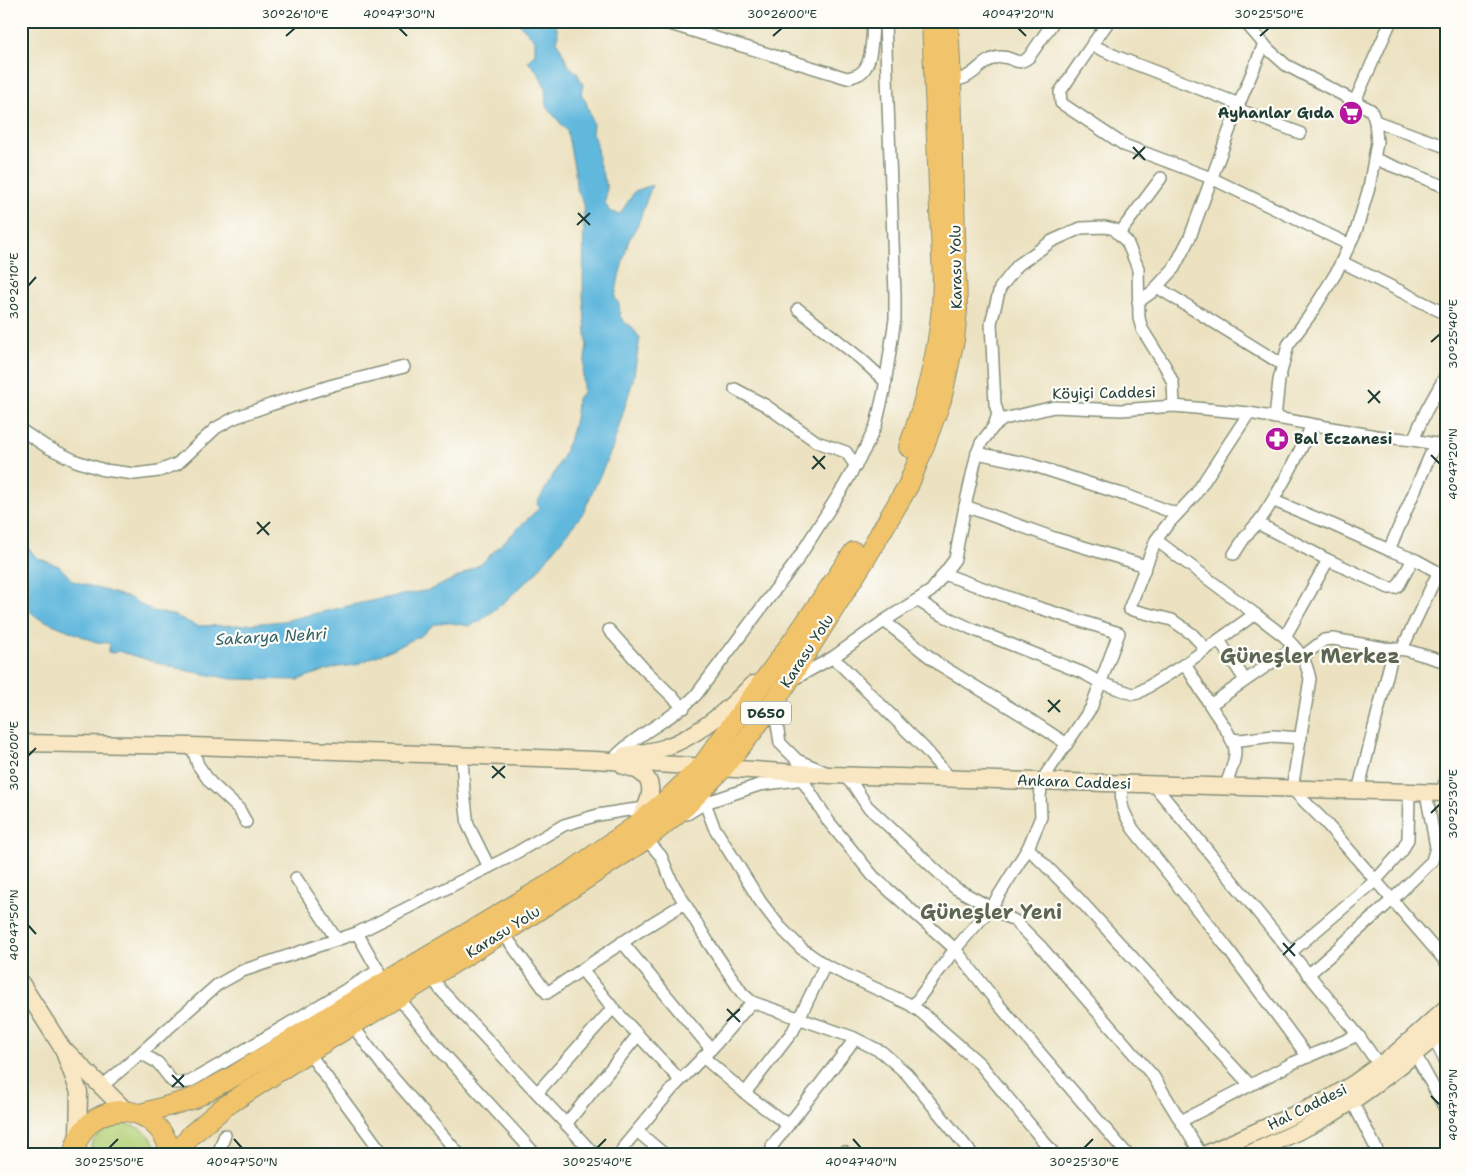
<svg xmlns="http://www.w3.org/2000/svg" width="1467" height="1175" font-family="'Shantell Sans',sans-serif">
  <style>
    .green { fill: #b4d077; stroke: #6a8656 }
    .water { fill: #60b8dd; stroke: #407a88 }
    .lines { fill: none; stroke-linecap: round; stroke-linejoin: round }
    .street-casing { stroke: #86907a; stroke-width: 14 }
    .secondary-casing { stroke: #86907a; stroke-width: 19 }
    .highway-casing { stroke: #86907a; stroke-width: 22 }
    .street { stroke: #fff; stroke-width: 11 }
    .secondary { stroke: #f9e7c3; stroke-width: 16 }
    .highway { stroke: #f1c36a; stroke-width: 20 }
    .ticks { fill: none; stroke: #1f3d34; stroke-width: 2 }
    .labels { text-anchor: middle; stroke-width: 4.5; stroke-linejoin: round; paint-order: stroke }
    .shield { fill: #fdfcf7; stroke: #62766e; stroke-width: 1 }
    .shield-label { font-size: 14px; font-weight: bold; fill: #1f3d34 }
    .poi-label { font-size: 15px; font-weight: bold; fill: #1f3d34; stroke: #fdfcf7; text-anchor: end }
    .street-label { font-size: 15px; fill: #1f3d34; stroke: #fdfcf7 }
    .water-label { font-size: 16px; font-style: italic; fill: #326267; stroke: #fdfcf7 }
    .district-label { font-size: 20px; font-weight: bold; fill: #5c6652; stroke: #fdfcf7 }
    .neatline { fill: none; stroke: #1f3d34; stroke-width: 2 }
    .ticks-label { font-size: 12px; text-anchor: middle; fill: #1f3d34 }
  </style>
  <rect width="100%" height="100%" fill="#fdfcf7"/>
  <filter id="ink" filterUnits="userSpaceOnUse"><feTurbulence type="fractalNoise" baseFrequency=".02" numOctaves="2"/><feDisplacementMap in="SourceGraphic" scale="10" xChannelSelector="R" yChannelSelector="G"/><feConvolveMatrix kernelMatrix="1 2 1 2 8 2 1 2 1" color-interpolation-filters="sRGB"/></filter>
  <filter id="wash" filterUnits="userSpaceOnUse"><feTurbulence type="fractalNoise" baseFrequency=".0096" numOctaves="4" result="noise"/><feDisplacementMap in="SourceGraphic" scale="20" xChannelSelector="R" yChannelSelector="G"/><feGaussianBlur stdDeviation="1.12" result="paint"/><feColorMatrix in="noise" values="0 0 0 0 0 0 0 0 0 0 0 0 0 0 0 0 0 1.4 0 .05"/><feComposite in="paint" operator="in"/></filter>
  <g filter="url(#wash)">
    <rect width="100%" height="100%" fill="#ece2c1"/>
    <path class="green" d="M126 1124C144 1128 153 1135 158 1154H89C92 1134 108 1125 126 1124Z"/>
    <path class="water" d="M516 21H555L558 33 557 41 569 66 577 73 583 85 581 94 586 102 593 124 592 133 596 142 599 163 607 187 605 203 610 212 620 214 635 191 652 185 638 224 629 240 619 276 615 298 619 304 620 316 624 322 631 326 640 338 633 380 612 449 583 513 534 575 503 603 480 621 469 626 445 622 433 625 422 635 393 649 355 665 339 667 314 674 298 680 232 679 183 670 118 651 114 653 108 652 110 645 108 643 96 642 38 618 25 607 21 608V545L30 550 37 558 59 566 73 581 130 598 152 611 173 615 197 626 239 625 283 621 365 602 429 590 460 576 482 563 539 508 537 503C556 471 577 436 577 398L583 393V373L587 345 583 296 584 204 576 187 575 172 567 131 546 106 545 87 538 72 528 62 535 53V40Z"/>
  </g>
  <g filter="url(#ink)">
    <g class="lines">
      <g class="street-casing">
        <g id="street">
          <path d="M660 21 847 78C851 77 856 76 859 74 873 67 872 36 873 21"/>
          <polyline points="1109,21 1092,45 1060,92 1061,103 1124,145 1211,178 1350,245"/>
          <polyline points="1244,21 1269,50 1286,65 1371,110 1375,121 1377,142 1369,188 1356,231 1336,273 1310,315 1288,345 1279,380 1275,418"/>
          <polyline points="1092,45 1120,58 1239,104"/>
          <path d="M951 82C956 80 962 79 966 77 978 71 986 58 1000 57 1014 56 1016 68 1029 57L1054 21"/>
          <polyline points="1355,101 1391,21"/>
          <polyline points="1237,109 1300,133"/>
          <polyline points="1375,121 1446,147"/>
          <polyline points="1375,159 1446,187"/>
          <polyline points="1119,234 1161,178"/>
          <polyline points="1342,262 1446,314"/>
          <polyline points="1157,287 1283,365"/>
          <polyline points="1138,302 1152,292 1174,268 1190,237 1239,104 1264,44"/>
          <polyline points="798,309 861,359 886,382"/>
          <polyline points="735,389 765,405 817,442 846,452 856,466"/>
          <polyline points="994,426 998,414 995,404 991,323 1000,288 1018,265 1052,241 1081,228 1105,227 1114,229 1127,242 1138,268 1139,318 1142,329 1165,366 1173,383 1174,406"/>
          <polyline points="21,430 47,447 76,461 104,470 135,474 159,471 177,464 216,428 234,418 270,405 333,385 404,367"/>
          <polyline points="1413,440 1426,411 1446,375"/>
          <polyline points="977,453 1029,464 1128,496 1177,514"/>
          <polyline points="1274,501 1331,524 1389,550"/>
          <polyline points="965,506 1054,538 1146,566"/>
          <polyline points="1156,540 1129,609 1172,620 1192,634 1206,649"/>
          <polyline points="1234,554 1245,537 1260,520"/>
          <polyline points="1328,560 1389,588 1395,588 1399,585 1413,559"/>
          <polyline points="917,600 938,613 972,629 1083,673 1101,683 1133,694 1138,693 1185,664 1255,614 1156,540 1167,525 1195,495 1249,413"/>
          <path d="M1255 614 1285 637 1328 560 1261 525 1260 520C1281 490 1297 458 1312 425"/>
          <polyline points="884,621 940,665 1032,721 1067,744"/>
          <polyline points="609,630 643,668 684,708"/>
          <path d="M1285 637C1299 651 1306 659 1310 679L1292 789 1325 822 1446 962"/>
          <polyline points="1219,640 1245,680"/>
          <polyline points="1402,649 1437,575 1436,571 1416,560 1389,550 1435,444"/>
          <polyline points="1302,657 1324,640 1333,639 1384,648 1406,650 1446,662"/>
          <polyline points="832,658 841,665 925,749 951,779"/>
          <polyline points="1185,664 1210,705 1294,647"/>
          <polyline points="792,680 832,658 884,621 931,591 955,559 965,506 977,453 981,443 994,426 1004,419 1054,407 1121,410 1174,406 1249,413 1376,436 1413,440 1446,446"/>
          <polyline points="782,700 776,718 780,743 797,760 823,771"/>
          <path d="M1210 705C1217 717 1233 736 1235 750 1236 762 1228 777 1225 788"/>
          <polyline points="1231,739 1240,740 1273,736 1301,738"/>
          <polyline points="192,746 198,765 210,782 239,809 246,822"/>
          <polyline points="462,756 464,792 468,825 489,867"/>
          <path d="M616 756C640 731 671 721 696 695L796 562 844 486 867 445 876 425 884 391 895 319V295L885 21"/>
          <polyline points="844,776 854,786 867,806 955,888 1015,921 1042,948 1153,1076 1201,1154"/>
          <polyline points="802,779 829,822 873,876 955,949 998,1004 1127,1154"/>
          <path d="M1122 784C1120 807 1122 809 1133 829L1225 945 1308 1057"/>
          <polyline points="1154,785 1358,1035 1379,1065"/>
          <polyline points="1358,791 1394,648"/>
          <polyline points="1441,793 1446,780"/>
          <polyline points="705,803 714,827 760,901 780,927 802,949 825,965 793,1031 745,1093"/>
          <polyline points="687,814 705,803 759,785 804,779"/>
          <polyline points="650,837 646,839 661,856 672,882 708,942 742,993 752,1002"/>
          <polyline points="1028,848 1077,897 1250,1085"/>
          <polyline points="296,878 337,940"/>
          <polyline points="357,933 382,977"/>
          <polyline points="503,933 547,993 641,930 685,903"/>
          <polyline points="622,942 711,1049"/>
          <polyline points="1291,952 1375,881 1402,851 1408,839 1409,793"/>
          <polyline points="825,965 909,1004 922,1013 980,1064 1054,1154"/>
          <polyline points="582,970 613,1008 680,1080"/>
          <polyline points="1308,975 1392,900 1432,861 1436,847 1426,793"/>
          <polyline points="432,976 440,989 594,1154"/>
          <polyline points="398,997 443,1053 535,1154"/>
          <polyline points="913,1006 955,949 991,908 1028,848 1041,817 1040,797 1042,780 1091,708 1119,633 1030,605 944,574"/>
          <polyline points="352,1025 383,1066 459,1154"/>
          <polyline points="1434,1038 1446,1062"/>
          <polyline points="308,1052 383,1154"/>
          <polyline points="141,1053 158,1063 172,1081 176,1083 189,1082 226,1061 379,970"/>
          <polyline points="1415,1054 1446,1110"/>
          <polyline points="703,1057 751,1098 788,1125"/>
          <polyline points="101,1087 127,1065 217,985 242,971 357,933 509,857 564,825 598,815 622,811 646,808"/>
          <polyline points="537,1093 613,1008"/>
          <polyline points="1352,1101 1379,1154"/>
          <polyline points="1181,1121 1293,1063 1358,1035"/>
          <polyline points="566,1124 638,1035"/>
          <polyline points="637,1131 664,1154"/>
          <polyline points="772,1146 855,1039"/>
          <polyline points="844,1152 846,1154"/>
          <polyline points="218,1154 225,1135"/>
          <polyline points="620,1154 625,1145 672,1089 714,1046 752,1002 852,1037 882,1052 907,1074 972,1154"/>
        </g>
      </g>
      <g class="secondary-casing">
        <g id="secondary">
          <polyline points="21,743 192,746 595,760 831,775 1446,793"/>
          <path d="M625 755C638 753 653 752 666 747 700 735 729 709 753 684"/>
          <path d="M624 766C659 774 654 796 638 821"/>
          <polyline points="21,983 63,1049 79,1092 78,1137"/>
          <polyline points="67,1052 126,1111"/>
          <polyline points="1206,1154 1325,1101 1356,1082 1396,1053 1446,1008"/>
          <path d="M1249 1154C1277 1141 1306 1129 1332 1114 1373 1089 1410 1058 1446 1028"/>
        </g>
      </g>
      <g class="highway-casing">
        <g id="highway">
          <path d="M909 447C924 405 937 361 941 316 943 305 942 293 943 281L932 21"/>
          <polyline points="140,1114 192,1099 234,1076 345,1006 572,871 634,827 669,798 702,766 798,634 854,552"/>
          <path d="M74 1154C80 1111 131 1096 159 1129 165 1136 169 1145 170 1154"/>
          <polyline points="177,1154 191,1135 224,1107 308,1052 517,924 646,839 685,807 723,768 752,732 787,683 864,561 908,486 919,459 941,400 954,340 957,310 951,82 948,21"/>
        </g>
      </g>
      <use href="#street" class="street"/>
      <use href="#secondary" class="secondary"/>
      <use href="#highway" class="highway"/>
    </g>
  </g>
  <path class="ticks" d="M399 28 407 36M1018 28 1026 36M286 36 295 28M773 36 782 28M1260 36 1269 28M1133 147 1145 160M1133 159 1145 147M578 213 590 225M577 225 590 213M28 286 36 277M1431 342 1440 334M1368 390 1380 403M1368 403 1380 391M1431 455 1440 464M813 456 825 469M812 469 825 456M257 522 269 535M257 534 270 522M1048 700 1060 712M1048 712 1060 700M28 756 36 748M492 766 505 778M492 778 505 766M1431 813 1440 804M28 925 36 934M1283 943 1295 956M1283 955 1295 943M727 1009 740 1022M727 1021 740 1009M172 1075 184 1087M172 1087 184 1075M1431 1096 1440 1105M234 1139 242 1148M853 1139 861 1148M109 1148 118 1139M597 1148 606 1139M1084 1148 1093 1139"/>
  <defs>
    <g id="supermarket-disc" transform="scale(1.25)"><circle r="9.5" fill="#b5179e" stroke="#fdfcf7"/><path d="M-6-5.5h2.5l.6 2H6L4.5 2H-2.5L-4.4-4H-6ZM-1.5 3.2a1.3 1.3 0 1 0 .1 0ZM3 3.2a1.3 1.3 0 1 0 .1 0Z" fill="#fff"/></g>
    <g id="pharmacy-disc" transform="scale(1.25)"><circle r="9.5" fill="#b5179e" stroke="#fdfcf7"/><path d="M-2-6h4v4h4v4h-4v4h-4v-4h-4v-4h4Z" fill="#fff"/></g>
  </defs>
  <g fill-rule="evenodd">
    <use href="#supermarket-disc" x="1351" y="113"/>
    <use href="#pharmacy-disc" x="1277" y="439"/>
  </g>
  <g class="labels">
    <rect class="shield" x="741" y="701.5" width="50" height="23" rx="4"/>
    <g class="shield-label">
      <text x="766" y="718">D650</text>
    </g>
    <g class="poi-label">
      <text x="1334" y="118">Ayhanlar Gıda</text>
      <text x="1294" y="444" text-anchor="start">Bal Eczanesi</text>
    </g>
    <g class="street-label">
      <text transform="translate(956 267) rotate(-91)" y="5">Karasu Yolu</text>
      <text transform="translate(1104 393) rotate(-1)" y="5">Köyiçi Caddesi</text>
      <text transform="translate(807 651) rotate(-57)" y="5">Karasu Yolu</text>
      <text transform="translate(1074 782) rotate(2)" y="5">Ankara Caddesi</text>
      <text transform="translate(503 932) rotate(-32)" y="5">Karasu Yolu</text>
      <text transform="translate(1307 1107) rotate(-26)" y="5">Hal Caddesi</text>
    </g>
    <g class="water-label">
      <text transform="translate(271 636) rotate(-3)" y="6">Sakarya Nehri</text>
    </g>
    <g class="district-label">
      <text x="1310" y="663">Güneşler Merkez</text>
      <text x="991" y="919">Güneşler Yeni</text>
    </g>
  </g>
  <rect width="1467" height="1175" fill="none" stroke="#fdfcf7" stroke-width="55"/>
  <rect x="28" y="28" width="1412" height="1120" class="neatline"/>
  <g class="ticks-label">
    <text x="295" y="18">30°26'10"E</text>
    <text x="399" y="18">40°47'30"N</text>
    <text x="782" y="18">30°26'00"E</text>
    <text x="1018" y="18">40°47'20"N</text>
    <text x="1269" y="18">30°25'50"E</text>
    <text transform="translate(14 286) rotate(-90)" y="4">30°26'10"E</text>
    <text transform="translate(1453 334) rotate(-90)" y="4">30°25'40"E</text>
    <text transform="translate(1453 464) rotate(-90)" y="4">40°47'20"N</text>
    <text transform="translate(14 756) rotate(-90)" y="4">30°26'00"E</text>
    <text transform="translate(1453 804) rotate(-90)" y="4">30°25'30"E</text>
    <text transform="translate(14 925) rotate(-90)" y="4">40°47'50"N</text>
    <text transform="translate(1453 1105) rotate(-90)" y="4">40°47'30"N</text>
    <text x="109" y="1166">30°25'50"E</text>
    <text x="242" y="1166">40°47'50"N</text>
    <text x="597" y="1166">30°25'40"E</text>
    <text x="861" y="1166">40°47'40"N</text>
    <text x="1084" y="1166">30°25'30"E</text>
  </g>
</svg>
